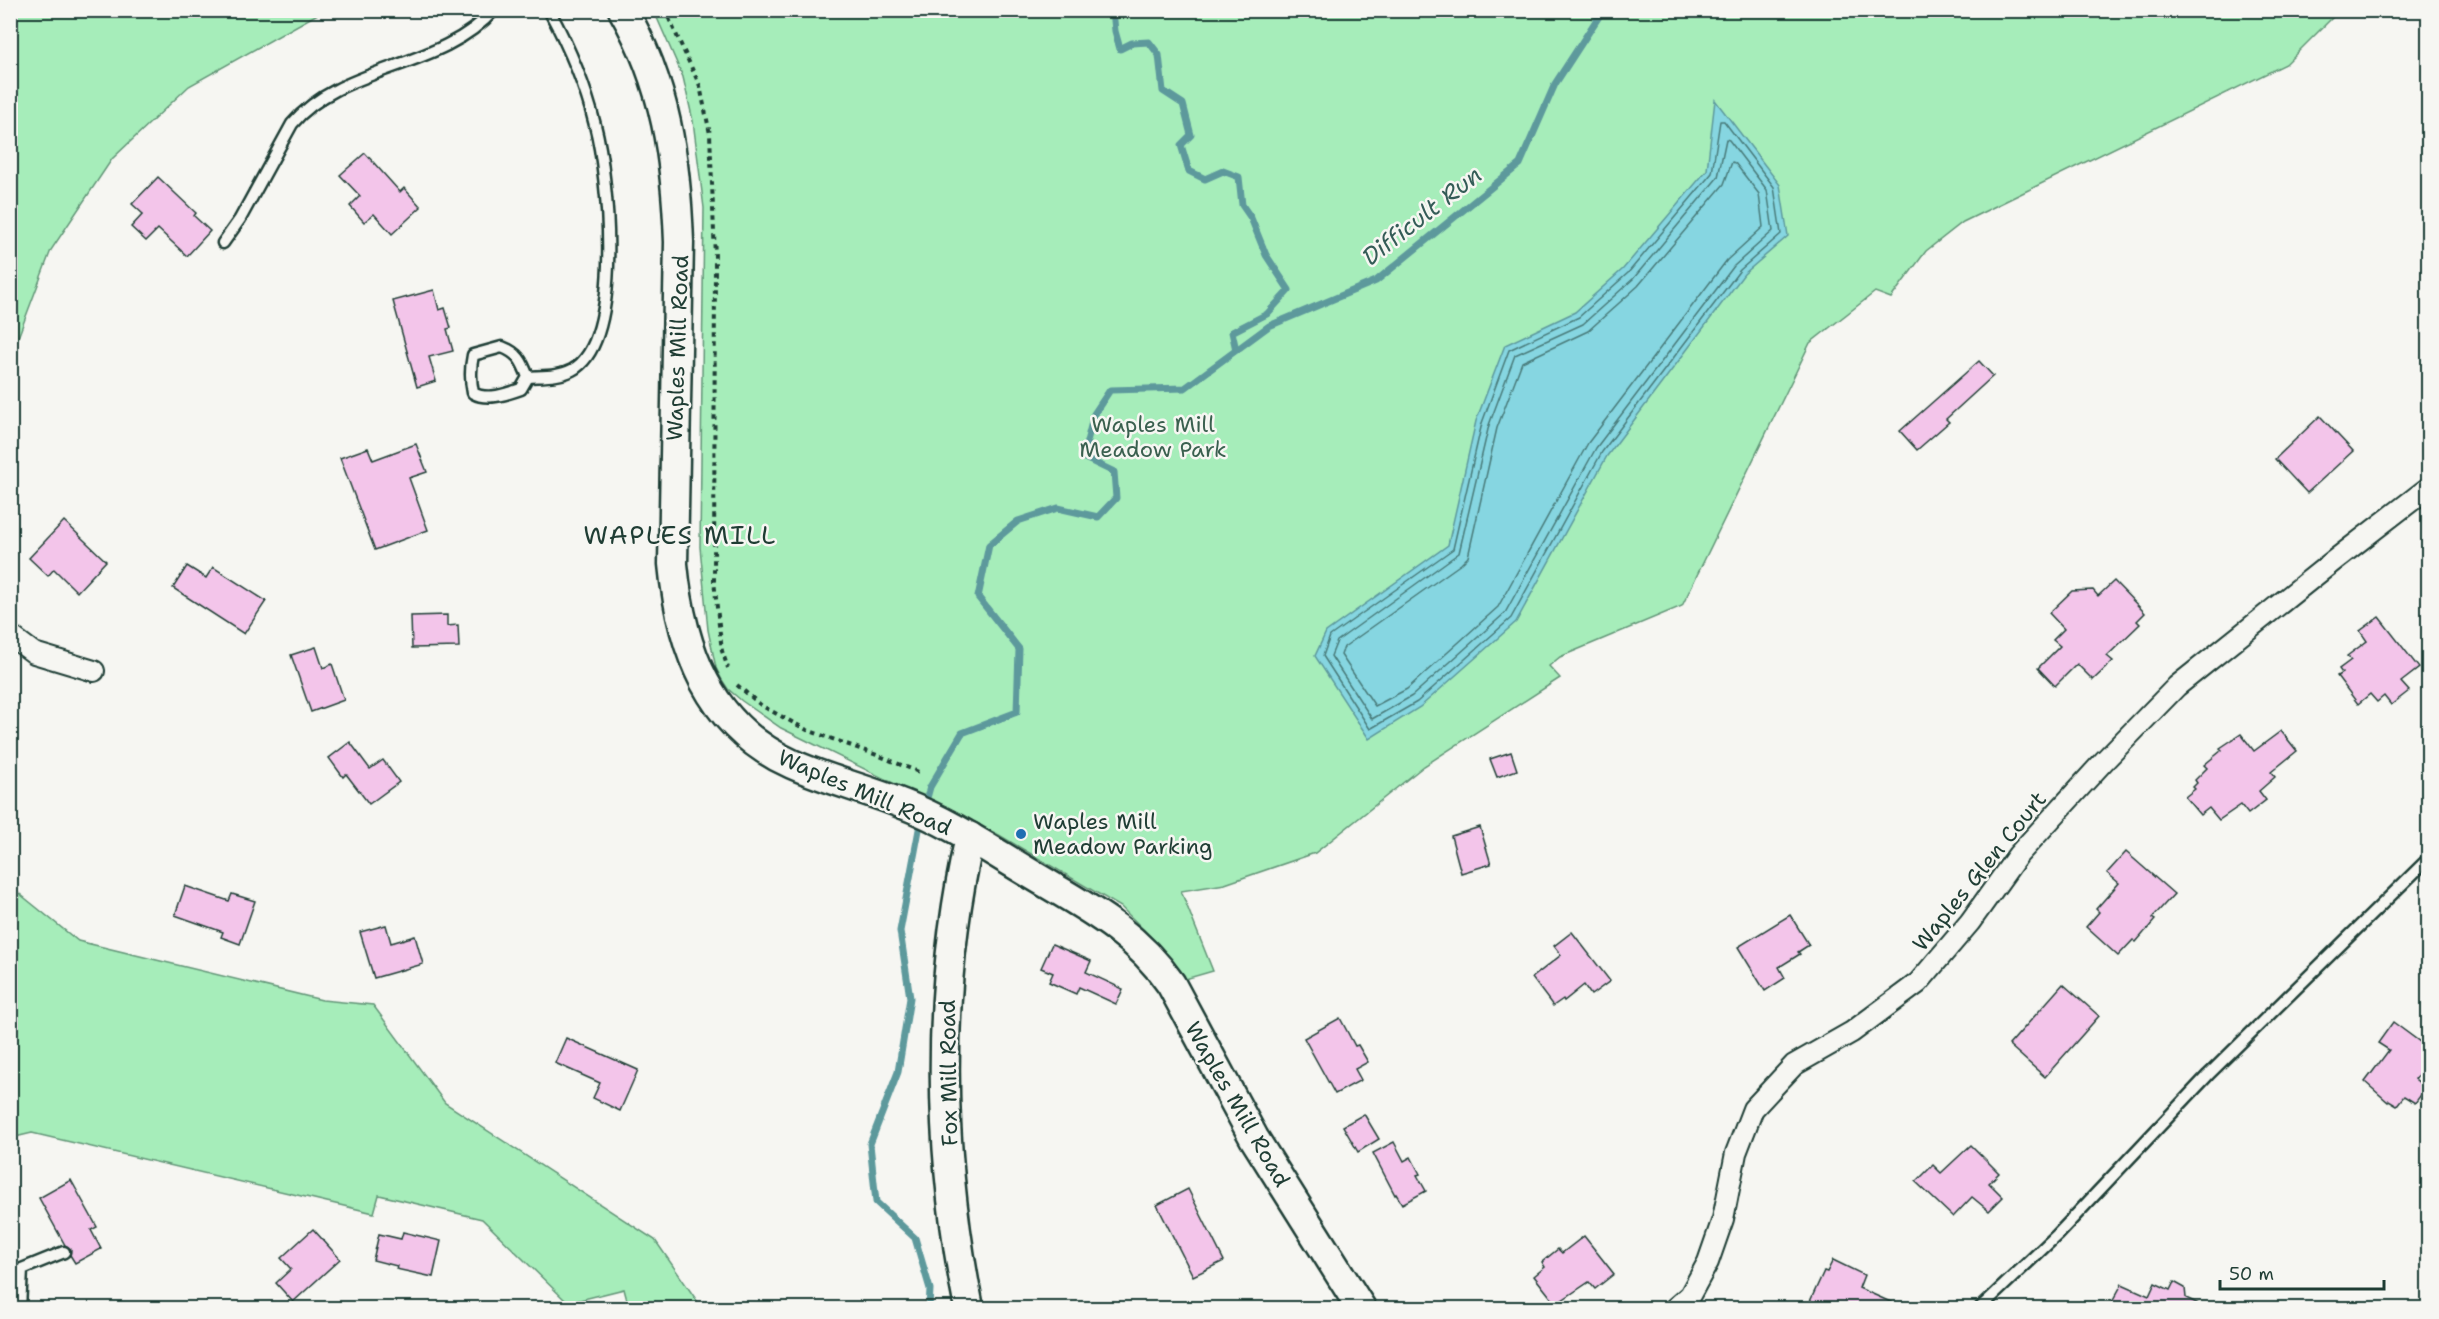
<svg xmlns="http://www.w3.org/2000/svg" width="2439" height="1319" font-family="'Shantell Sans',sans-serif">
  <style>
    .green { fill: #a6edba; stroke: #629577; stroke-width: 1.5 }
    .water { fill: #86d6e1; stroke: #5d999c; stroke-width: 1.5 }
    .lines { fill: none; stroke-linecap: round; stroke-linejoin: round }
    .shore { stroke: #487a79; stroke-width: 1.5 }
    .stream { stroke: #5d999c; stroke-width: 7 }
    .building { fill: #f3c5ea; stroke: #1f3d34; stroke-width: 1.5 }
    .service-casing { stroke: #1f3d34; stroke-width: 15 }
    .minor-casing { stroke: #1f3d34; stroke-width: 24 }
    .secondary-casing { stroke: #1f3d34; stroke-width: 33 }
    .path { stroke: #1f3d34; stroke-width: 4; stroke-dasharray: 4.5 4.5; stroke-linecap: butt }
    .service { stroke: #f6f6f2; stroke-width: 10 }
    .minor { stroke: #f6f6f2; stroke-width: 20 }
    .secondary { stroke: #f6f6f2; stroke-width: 28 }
    .poi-dot { fill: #1f6fb2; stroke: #f6f6f2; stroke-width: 2 }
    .labels { text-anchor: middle; stroke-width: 5; stroke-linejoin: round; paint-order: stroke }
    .street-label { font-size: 22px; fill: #1f3d34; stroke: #f6f6f2 }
    .park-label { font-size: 22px; fill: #3a604f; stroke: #f6f6f2 }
    .poi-label { font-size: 22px; fill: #1f3d34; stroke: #f6f6f2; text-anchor: start }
    .water-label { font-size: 24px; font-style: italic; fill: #345c57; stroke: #f6f6f2 }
    .quarter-label { font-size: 26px; letter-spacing: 1.5px; fill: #1f3d34; stroke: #f6f6f2 }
  </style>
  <rect width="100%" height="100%" fill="#f6f6f2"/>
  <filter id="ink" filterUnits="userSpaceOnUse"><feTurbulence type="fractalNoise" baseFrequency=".0167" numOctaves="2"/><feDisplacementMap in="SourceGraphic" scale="12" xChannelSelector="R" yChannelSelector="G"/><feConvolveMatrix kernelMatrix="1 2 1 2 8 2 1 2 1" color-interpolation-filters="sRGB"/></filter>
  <g filter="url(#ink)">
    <g class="green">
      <polygon points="11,10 323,11 189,86 112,159 51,250 11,356"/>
      <polygon points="654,11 2339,11 2286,64 1963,222 1926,251 1891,298 1875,292 1810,343 1682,606 1560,657 1549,666 1560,678 1424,766 1315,853 1225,884 1181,891 1213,971 1182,980 1155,941 1121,907 999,835 781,728 742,701 728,689 722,680 716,668 708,630 700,547 704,208 693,121 683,77"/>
      <polygon points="10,886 78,941 322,1000 373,1005 445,1103 655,1240 702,1308 629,1308 624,1289 568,1303 482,1219 379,1195 374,1213 32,1133 11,1138"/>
    </g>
    <polygon class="water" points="1715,100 1780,185 1788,236 1744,274 1607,456 1516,622 1420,707 1369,739 1315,656 1326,632 1448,545 1476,421 1505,345 1575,312 1623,269 1707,170"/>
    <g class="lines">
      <g class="shore">
        <polygon points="1720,121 1724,121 1774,187 1781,234 1740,270 1602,452 1511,618 1417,702 1370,729 1323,656 1330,636 1453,549 1482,423 1509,350 1579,317 1628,273 1712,173"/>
        <polygon points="1726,139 1729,140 1767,190 1773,231 1734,266 1596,448 1505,613 1412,696 1372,719 1331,656 1337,641 1459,553 1489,425 1515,355 1583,324 1633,279 1718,177"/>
        <polygon points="1732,162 1735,163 1759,194 1763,227 1727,260 1588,443 1498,607 1407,689 1375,706 1341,655 1344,647 1461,564 1468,557 1497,428 1522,362 1588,331 1638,286 1724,184"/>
      </g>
      <g class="stream">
        <polyline points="1113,10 1115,31 1120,49 1132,43 1149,42 1159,55 1163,91 1183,104 1191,135 1181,145 1189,171 1205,179 1223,171 1239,177 1242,205 1251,218 1266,255 1289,290 1267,314 1232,332 1236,350"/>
        <polyline points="925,805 930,787 962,733 1017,712 1019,649 978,597 989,545 1018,521 1058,508 1098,517 1116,498 1114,472 1083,457 1094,414 1110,390 1185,388 1269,326 1376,281 1520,164 1555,84 1603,10"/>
        <polyline points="921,819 900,931 910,998 898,1072 870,1144 876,1202 915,1238 930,1289 929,1308"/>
      </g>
    </g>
    <g class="building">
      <polygon points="365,153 400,192 404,188 421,207 392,234 374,214 364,222 350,206 360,196 340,175"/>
      <polygon points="158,177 196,213 194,216 210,231 187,256 158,229 146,241 131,227 143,214 132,204"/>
      <polygon points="434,290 439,310 445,308 451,328 447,329 453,351 429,357 436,381 417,387 393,301"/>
      <polygon points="1979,361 1993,376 1946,419 1949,422 1917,450 1900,431"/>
      <polygon points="2320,416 2353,451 2307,493 2275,459"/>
      <polygon points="416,444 427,472 409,478 428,530 375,550 340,458 368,448 373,460"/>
      <polygon points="64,521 106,561 77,592 54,569 48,576 29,558"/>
      <polygon points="187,566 206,578 213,567 266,601 244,634 173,588"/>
      <polygon points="2114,581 2145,613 2137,621 2140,624 2107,656 2113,661 2093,680 2077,664 2055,686 2038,668 2060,646 2053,640 2064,629 2049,613 2072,591 2093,590 2098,596"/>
      <polygon points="447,615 447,626 458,625 459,647 412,648 411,616"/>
      <polygon points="2379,617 2419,668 2401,682 2409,691 2391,705 2384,696 2377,702 2370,694 2358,704 2337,676 2342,673 2339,669 2351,660 2347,656 2367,641 2360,631"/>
      <polygon points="316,647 323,668 332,664 344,700 311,712 291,655"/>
      <polygon points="2281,731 2297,751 2271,772 2275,777 2259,791 2266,800 2248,814 2241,805 2219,820 2209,808 2200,815 2185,797 2195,789 2193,787 2197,783 2195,780 2207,768 2204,765 2222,750 2220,748 2241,734 2254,751"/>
      <polygon points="350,742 370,769 383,760 399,782 369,804 346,774 343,777 329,758"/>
      <polygon points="1511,752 1517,770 1497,777 1490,759"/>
      <polygon points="1480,827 1491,864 1461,873 1451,836"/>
      <polygon points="2126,852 2174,894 2152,918 2155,920 2136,942 2133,940 2118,956 2086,927 2099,912 2096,909 2119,883 2107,873"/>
      <polygon points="185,886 229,901 232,894 255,901 240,944 221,937 223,932 175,915"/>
      <polygon points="1790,915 1809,945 1798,952 1800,954 1779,967 1785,978 1765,991 1738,947"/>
      <polygon points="386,925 391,943 415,936 423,964 374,978 360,932"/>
      <polygon points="1572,932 1610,981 1591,995 1584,985 1564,1001 1563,999 1553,1006 1532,978 1561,955 1554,946"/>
      <polygon points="1052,944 1091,961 1086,972 1123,989 1116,1004 1079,987 1076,994 1049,982 1053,973 1041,968"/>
      <polygon points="2063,984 2099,1016 2045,1077 2009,1045"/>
      <polygon points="1340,1018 1355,1046 1358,1045 1368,1062 1355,1069 1361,1080 1335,1094 1304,1038"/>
      <polygon points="2393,1022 2428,1048 2428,1061 2415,1079 2426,1088 2415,1103 2404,1096 2397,1105 2389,1100 2388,1102 2365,1082 2389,1050 2378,1043"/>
      <polygon points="566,1038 638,1070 620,1111 593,1098 600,1083 555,1063"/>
      <polygon points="1364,1114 1379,1139 1358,1152 1343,1126"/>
      <polygon points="1394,1142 1404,1161 1411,1157 1420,1174 1417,1175 1426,1191 1402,1204 1396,1194 1395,1195 1373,1153"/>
      <polygon points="1971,1145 1999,1173 1989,1183 2003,1197 1989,1211 1972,1197 1953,1217 1916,1182 1933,1165 1941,1173"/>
      <polygon points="71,1180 97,1227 91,1230 101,1249 75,1263 70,1255 71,1249 65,1245 39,1198"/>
      <polygon points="1188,1189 1224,1261 1193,1276 1157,1205"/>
      <polygon points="313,1229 340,1259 293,1302 276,1283 291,1269 281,1258"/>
      <polygon points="403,1232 441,1241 433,1277 396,1269 397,1266 373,1260 379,1234 401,1239"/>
      <polygon points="1584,1236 1614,1274 1595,1289 1589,1282 1556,1304 1534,1276 1545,1267 1542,1262 1558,1249 1562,1253"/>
      <polygon points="1833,1260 1864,1275 1859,1288 1904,1308 1807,1308 1824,1271 1827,1272"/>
      <polygon points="2174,1282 2185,1288 2186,1298 2207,1308 2109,1308 2122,1284 2149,1296 2155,1283 2170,1290"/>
    </g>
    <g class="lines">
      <g class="service-casing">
        <g id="service">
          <path d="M223 243 240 219 292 124C342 64 440 71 494 10"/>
          <path d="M502 347C518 353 522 361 528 377L521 389C507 394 487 401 473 393 470 379 470 369 473 355Z"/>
          <path d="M528 377C543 376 559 377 572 370 625 342 608 174 595 125 585 84 569 47 549 10"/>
          <polyline points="20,1308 22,1269 64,1252"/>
          <polyline points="1980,1308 2057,1235 2208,1075 2428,859"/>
        </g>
      </g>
      <g class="minor-casing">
        <g id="minor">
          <polyline points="10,635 34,653 94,671"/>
          <polyline points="1675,1308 1690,1295 1708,1262 1723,1219 1736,1153 1753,1109 1794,1065 1852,1032 1918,983 1970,922 2018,855 2104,761 2177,686 2336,559 2428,488"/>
        </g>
      </g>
      <g class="secondary-casing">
        <g id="secondary">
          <path d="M623 10C666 84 676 159 679 242L673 564C681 648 709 727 792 764 828 780 866 789 903 804 947 821 986 847 1026 871 1082 905 1133 929 1171 984L1254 1138 1361 1308"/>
          <path d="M969 1308C938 1153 935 991 970 837"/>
        </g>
      </g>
      <g class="path">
        <polyline points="665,10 700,86 710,134 715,257 714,581 722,651 728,668"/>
        <polyline points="737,685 762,706 807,730 877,755 921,773"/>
      </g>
      <use href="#service" class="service"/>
      <use href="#minor" class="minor"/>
      <use href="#secondary" class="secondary"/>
    </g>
  </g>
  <circle class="poi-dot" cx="1021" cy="834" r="6"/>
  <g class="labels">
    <g class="street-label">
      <text transform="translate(677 348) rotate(-88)" y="8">Waples Mill Road</text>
      <text transform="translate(865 792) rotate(23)" y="8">Waples Mill Road</text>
      <text transform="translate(1979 871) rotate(-51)" y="8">Waples Glen Court</text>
      <text transform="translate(948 1073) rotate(-91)" y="8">Fox Mill Road</text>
      <text transform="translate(1238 1104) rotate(60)" y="8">Waples Mill Road</text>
    </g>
    <g class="park-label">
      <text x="1153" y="432">Waples Mill<tspan x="1153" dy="25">Meadow Park</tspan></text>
    </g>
    <g class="poi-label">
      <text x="1033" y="829">Waples Mill<tspan x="1033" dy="25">Meadow Parking</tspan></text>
    </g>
    <g class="water-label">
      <text transform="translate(1422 216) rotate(-38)" y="8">Difficult Run</text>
    </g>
    <g class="quarter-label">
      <text x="680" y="544">WAPLES MILL</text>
    </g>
  </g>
  <rect width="2439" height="1319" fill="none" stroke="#f6f6f2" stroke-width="36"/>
  <rect x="18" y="18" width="2403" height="1283" fill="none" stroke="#1f3d34" stroke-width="2" filter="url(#ink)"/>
  <path d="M2220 1280v9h164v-9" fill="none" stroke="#1f3d34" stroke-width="3"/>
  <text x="2229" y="1280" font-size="18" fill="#1f3d34" stroke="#f6f6f2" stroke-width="4.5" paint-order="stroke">50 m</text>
</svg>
